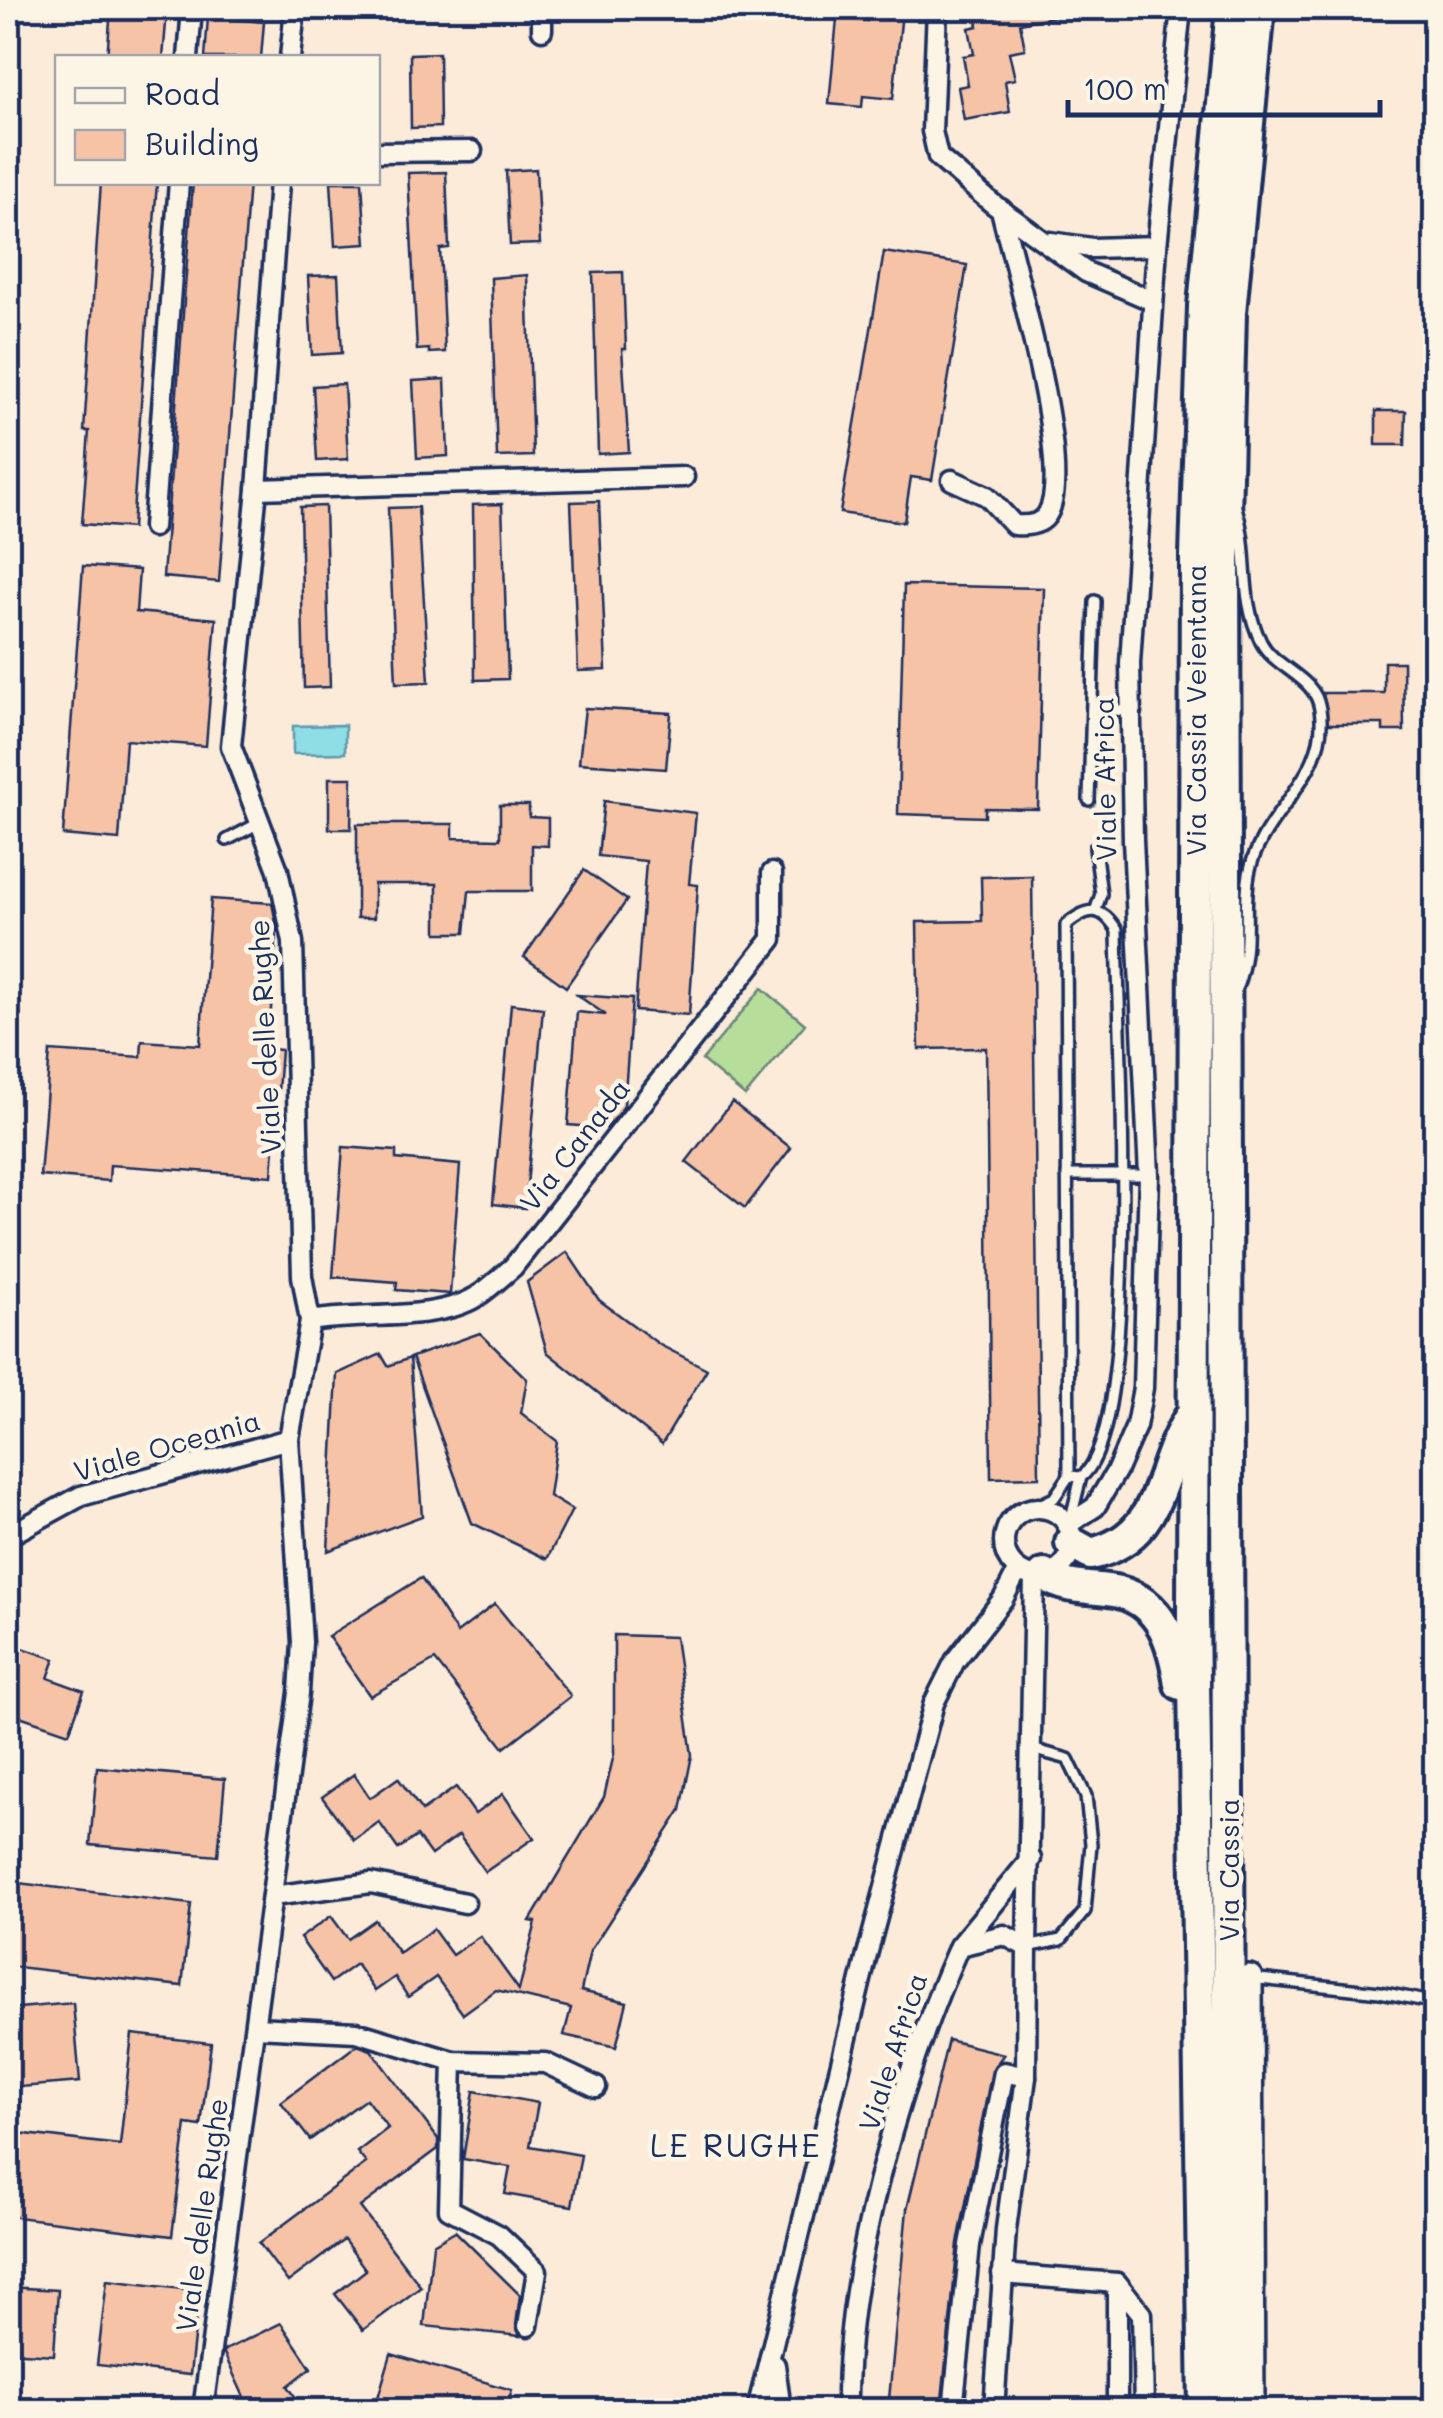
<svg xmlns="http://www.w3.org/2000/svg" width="1443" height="2418" font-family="Mali,sans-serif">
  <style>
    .green { fill: #b6dd99; stroke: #68867c; stroke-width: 2.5 }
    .water { fill: #8ddee5; stroke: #5f98af; stroke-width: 2.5 }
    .building { fill: #f6c3a6; stroke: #1b2f5e; stroke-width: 2.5 }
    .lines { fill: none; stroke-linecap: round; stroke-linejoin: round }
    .lane-casing { stroke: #1b2f5e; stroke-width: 16 }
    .street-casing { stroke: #1b2f5e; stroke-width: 25 }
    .secondary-casing { stroke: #1b2f5e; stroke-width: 32 }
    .highway-casing { stroke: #1b2f5e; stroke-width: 38 }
    .lane { stroke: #fcf5e5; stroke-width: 9 }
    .street { stroke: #fcf5e5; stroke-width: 18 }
    .secondary { stroke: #fcf5e5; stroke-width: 25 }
    .highway { stroke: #fcf5e5; stroke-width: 30 }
    .labels { text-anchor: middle; stroke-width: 9; stroke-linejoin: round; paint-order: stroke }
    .street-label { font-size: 28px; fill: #1b2f5e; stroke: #fcf5e5 }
    .quarter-label { font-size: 32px; letter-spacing: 2.5px; fill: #1b2f5e; stroke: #fcf5e5 }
  </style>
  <rect width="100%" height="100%" fill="#fbebd8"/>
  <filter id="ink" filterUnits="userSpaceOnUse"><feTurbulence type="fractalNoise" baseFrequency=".01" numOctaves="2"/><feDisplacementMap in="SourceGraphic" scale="20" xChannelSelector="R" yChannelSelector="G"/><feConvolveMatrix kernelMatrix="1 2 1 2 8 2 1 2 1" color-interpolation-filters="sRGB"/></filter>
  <g filter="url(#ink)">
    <polygon class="green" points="762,988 805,1024 745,1096 702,1060"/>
    <polygon class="water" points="345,725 345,753 293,754 293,726"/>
    <g class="building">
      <polygon points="111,8 167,11 163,58 107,58"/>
      <polygon points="868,8 902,12 893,99 863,96 862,107 829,104 837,19 867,21"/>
      <polygon points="975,8 1057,8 1057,16 1020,23 1025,49 1009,52 1015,79 1005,81 1010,112 964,120 958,87 968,85 963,56 974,54 969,28 978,26"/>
      <polygon points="208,17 264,22 261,58 205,58"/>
      <polygon points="439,53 440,127 411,128 410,54"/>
      <polygon points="536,169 540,244 510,245 506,171"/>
      <polygon points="446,172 449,248 440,249 445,352 429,353 429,349 417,350 408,173"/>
      <polygon points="101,182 157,182 132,528 82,524 89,431 84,431"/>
      <polygon points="193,182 249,182 219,582 163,577"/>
      <polygon points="331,182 362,182 366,244 335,246"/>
      <polygon points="884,252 967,265 932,480 911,477 904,522 840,513"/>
      <polygon points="623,272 626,349 622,349 629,452 598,454 593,273"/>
      <polygon points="338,275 342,353 312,355 308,276"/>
      <polygon points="527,275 533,456 497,457 491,278"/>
      <polygon points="445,379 448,456 417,458 413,381"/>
      <polygon points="344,384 348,459 317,461 313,386"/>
      <polygon points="1376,411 1406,411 1405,445 1376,445"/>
      <polygon points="599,501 606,670 578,671 571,502"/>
      <polygon points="502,504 508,679 475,680 473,505"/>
      <polygon points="325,506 330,687 304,688 300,507"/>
      <polygon points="418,507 429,682 396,683 388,508"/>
      <polygon points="83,566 139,570 136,612 216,619 206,746 126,740 119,840 63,835"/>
      <polygon points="904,585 1044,588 1038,809 985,808 985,817 898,814"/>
      <polygon points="1384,662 1403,662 1404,731 1383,731 1383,724 1328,724 1323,693 1384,693"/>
      <polygon points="585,708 671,713 666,769 579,763"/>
      <polygon points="329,778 352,778 351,829 329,829"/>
      <polygon points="604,801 696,813 689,884 698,885 689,1015 635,1011 646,861 598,856"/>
      <polygon points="500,805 529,805 529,817 548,818 548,846 532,845 532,891 469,891 465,933 437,933 437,884 374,884 374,918 357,918 357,824 453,824 453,838 500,839"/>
      <polygon points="584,870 627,900 566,987 524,957"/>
      <polygon points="1032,876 1039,1477 991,1478 986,1048 919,1049 917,922 982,921 981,877"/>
      <polygon points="211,899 272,903 277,928 268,1049 281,1050 272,1176 110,1165 109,1181 40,1176 50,1051 141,1057 142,1041 200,1045"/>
      <polygon points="577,995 632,999 624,1106 607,1128 568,1125 577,1012 606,1015"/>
      <polygon points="511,1004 543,1008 525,1208 493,1204"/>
      <polygon points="732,1102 791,1148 745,1208 686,1162"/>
      <polygon points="343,1147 396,1151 396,1159 460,1165 450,1294 396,1290 397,1282 333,1277"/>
      <polygon points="567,1252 599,1300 660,1345 707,1369 662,1444 547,1352 527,1282"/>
      <polygon points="480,1333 527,1379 521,1413 557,1441 549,1496 572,1510 547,1559 472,1523 412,1357"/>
      <polygon points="381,1354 388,1366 410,1358 422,1516 328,1551 337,1374"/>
      <polygon points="421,1578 457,1633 495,1604 571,1696 504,1748 435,1660 370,1696 328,1636"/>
      <polygon points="614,1635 675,1637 692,1755 681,1810 590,1951 581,1991 627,2002 616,2047 564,2035 571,2008 496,1990 463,2014 436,1977 408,1997 395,1977 375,1991 356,1964 331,1982 300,1938 331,1916 348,1939 375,1920 399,1953 433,1929 452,1955 480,1936 519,1990 536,1922 530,1921 604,1797 614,1754"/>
      <polygon points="8,1643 55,1659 48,1678 84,1691 69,1733 8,1712"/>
      <polygon points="97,1767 225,1779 218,1856 90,1845"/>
      <polygon points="354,1774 370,1798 398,1778 422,1811 456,1787 475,1814 503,1794 534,1838 485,1872 459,1835 431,1855 417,1836 398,1849 379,1822 354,1840 322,1797"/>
      <polygon points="10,1882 191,1904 182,1986 8,1966"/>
      <polygon points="73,2003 80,2082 8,2088 8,2009"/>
      <polygon points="132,2034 211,2043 201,2126 186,2124 172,2236 8,2216 8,2132 120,2145"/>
      <polygon points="948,2040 1004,2054 992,2070 958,2243 941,2410 888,2410 907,2209"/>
      <polygon points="357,2045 371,2050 438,2139 438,2149 360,2207 421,2287 363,2330 335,2294 366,2270 344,2240 288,2282 259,2243 366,2163 357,2152 388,2128 366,2099 310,2140 281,2102"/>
      <polygon points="474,2091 538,2103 530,2146 581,2155 572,2206 505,2194 510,2167 463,2159"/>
      <polygon points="455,2231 520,2295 516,2325 520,2336 424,2326 433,2244"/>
      <polygon points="107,2280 199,2291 190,2375 97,2365"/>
      <polygon points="8,2287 58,2290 54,2355 8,2352"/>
      <polygon points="281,2323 311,2368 288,2386 304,2410 239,2410 244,2397 223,2351"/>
      <polygon points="391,2354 512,2390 506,2410 409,2410 377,2401"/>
    </g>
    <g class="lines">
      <g class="lane-casing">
        <g id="lane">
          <path d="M1236 508C1251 554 1238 595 1261 642 1275 669 1315 676 1320 709 1331 776 1260 813 1249 874 1242 916 1253 942 1237 987"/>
          <polyline points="1092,709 1130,711"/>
          <polyline points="1089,800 1095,601"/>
          <polyline points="227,840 259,823"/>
          <polyline points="1095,848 1101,894 1096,909"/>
          <polyline points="1067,1175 1149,1175"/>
          <path d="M1031 1509 1054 1498 1069 1476 1066 925C1088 907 1101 905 1117 930 1118 1020 1143 1433 1081 1477L1069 1476"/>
          <polyline points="1064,1517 1072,1514 1081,1477"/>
          <polyline points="1027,1947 1061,1940 1085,1911 1091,1844 1086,1796 1068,1759 1032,1749"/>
          <polyline points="1250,1978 1380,1992 1436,2003"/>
        </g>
      </g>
      <g class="street-casing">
        <g id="street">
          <polyline points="937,8 932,131 938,157 993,204 1086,272 1153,301"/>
          <polyline points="542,30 542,8"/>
          <polyline points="188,58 192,8"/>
          <polyline points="290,58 295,8"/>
          <polyline points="378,152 472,151"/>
          <polyline points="1051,242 1092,248 1157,246"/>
          <path d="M952 480 987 496 1014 525C1026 526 1042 525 1048 513 1074 468 1014 267 1001 209"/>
          <polyline points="257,489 684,477"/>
          <polyline points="153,527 179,182"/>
          <path d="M310 1321C359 1312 435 1322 476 1297 489 1289 501 1277 513 1267L772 939V873"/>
          <circle cx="1038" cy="1542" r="34"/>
          <polyline points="1067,1525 1095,1507 1117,1470 1136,1426 1143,1388 1149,1175 1133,840 1130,663 1157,246 1181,8"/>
          <polyline points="8,1536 81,1496 289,1439"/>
          <polyline points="272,1896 371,1883 465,1903"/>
          <polyline points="959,1946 1031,1859"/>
          <polyline points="1027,1947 1034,1576"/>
          <polyline points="255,2027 356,2032 453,2061 545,2063 596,2087"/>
          <polyline points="453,2061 449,2209 499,2235 537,2271 528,2326"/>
          <polyline points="1002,2274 1117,2283 1142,2314 1144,2410"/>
          <polyline points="775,2365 781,2410"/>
          <polyline points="203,2410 299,1693 302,1642 289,1439 310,1321 302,1276 293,942 278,870 231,746 257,489 279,182"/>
          <polyline points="757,2410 867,1955 934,1703 955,1661 1003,1599 1018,1570"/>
          <path d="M847 2410C845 2267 901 2077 959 1946L1004 1935 1027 1947 1026 2077 1006 2229 994 2410"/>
          <polyline points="953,2410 970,2245 1004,2072 1026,2077"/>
          <polyline points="1117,2410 1117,2283"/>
        </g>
      </g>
      <g class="secondary-casing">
        <polyline id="secondary" points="1249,1978 1251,2410"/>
      </g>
      <g class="highway-casing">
        <g id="highway">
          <path d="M1071 1543 1091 1554C1166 1536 1155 1470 1191 1416"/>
          <path d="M1044 1575C1070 1591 1092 1586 1119 1592 1163 1603 1174 1645 1180 1684"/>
          <polyline points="1205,2410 1193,1616 1196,556 1204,306 1232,8"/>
          <polyline points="1230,2410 1224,558 1230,312 1259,8"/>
        </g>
      </g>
      <use href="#lane" class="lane"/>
      <use href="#street" class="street"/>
      <use href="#secondary" class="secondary"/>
      <use href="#highway" class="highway"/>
    </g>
  </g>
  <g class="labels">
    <g class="street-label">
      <text transform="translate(1196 710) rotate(-90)" y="10">Via Cassia Veientana</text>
      <text transform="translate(1105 779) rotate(-91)" y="10">Viale Africa</text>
      <text transform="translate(265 1037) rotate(-93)" y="10">Viale delle Rughe</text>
      <text transform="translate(575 1145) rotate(-52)" y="10">Via Canada</text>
      <text transform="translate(167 1446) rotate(-16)" y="10">Viale Oceania</text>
      <text transform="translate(1229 1870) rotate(-90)" y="10">Via Cassia</text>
      <text transform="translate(893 2052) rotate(-72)" y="10">Viale Africa</text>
      <text transform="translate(202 2215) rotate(-82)" y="10">Viale delle Rughe</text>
    </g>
    <g class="quarter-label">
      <text x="736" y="2157">LE RUGHE</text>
    </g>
  </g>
  <rect width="1443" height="2418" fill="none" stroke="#fcf5e5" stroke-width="40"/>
  <rect x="20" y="20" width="1403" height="2378" fill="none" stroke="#1b2f5e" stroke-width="4" filter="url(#ink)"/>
  <rect x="55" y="55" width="325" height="130" fill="#fcf5e5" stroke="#a2a6af" stroke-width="2.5"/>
  <rect x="75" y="88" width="50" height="15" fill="#fcf5e5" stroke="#a2a6af" stroke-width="2.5"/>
  <text x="145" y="105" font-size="30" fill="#1b2f5e">Road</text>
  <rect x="75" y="130" width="50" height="30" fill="#f6c3a6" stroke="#a2a6af" stroke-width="2.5"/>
  <text x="145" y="155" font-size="30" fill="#1b2f5e">Building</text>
  <path d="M1068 100v15h312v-15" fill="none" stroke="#1b2f5e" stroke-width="5"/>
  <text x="1083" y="100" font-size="30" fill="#1b2f5e" stroke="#fcf5e5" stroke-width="8" paint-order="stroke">100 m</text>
</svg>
